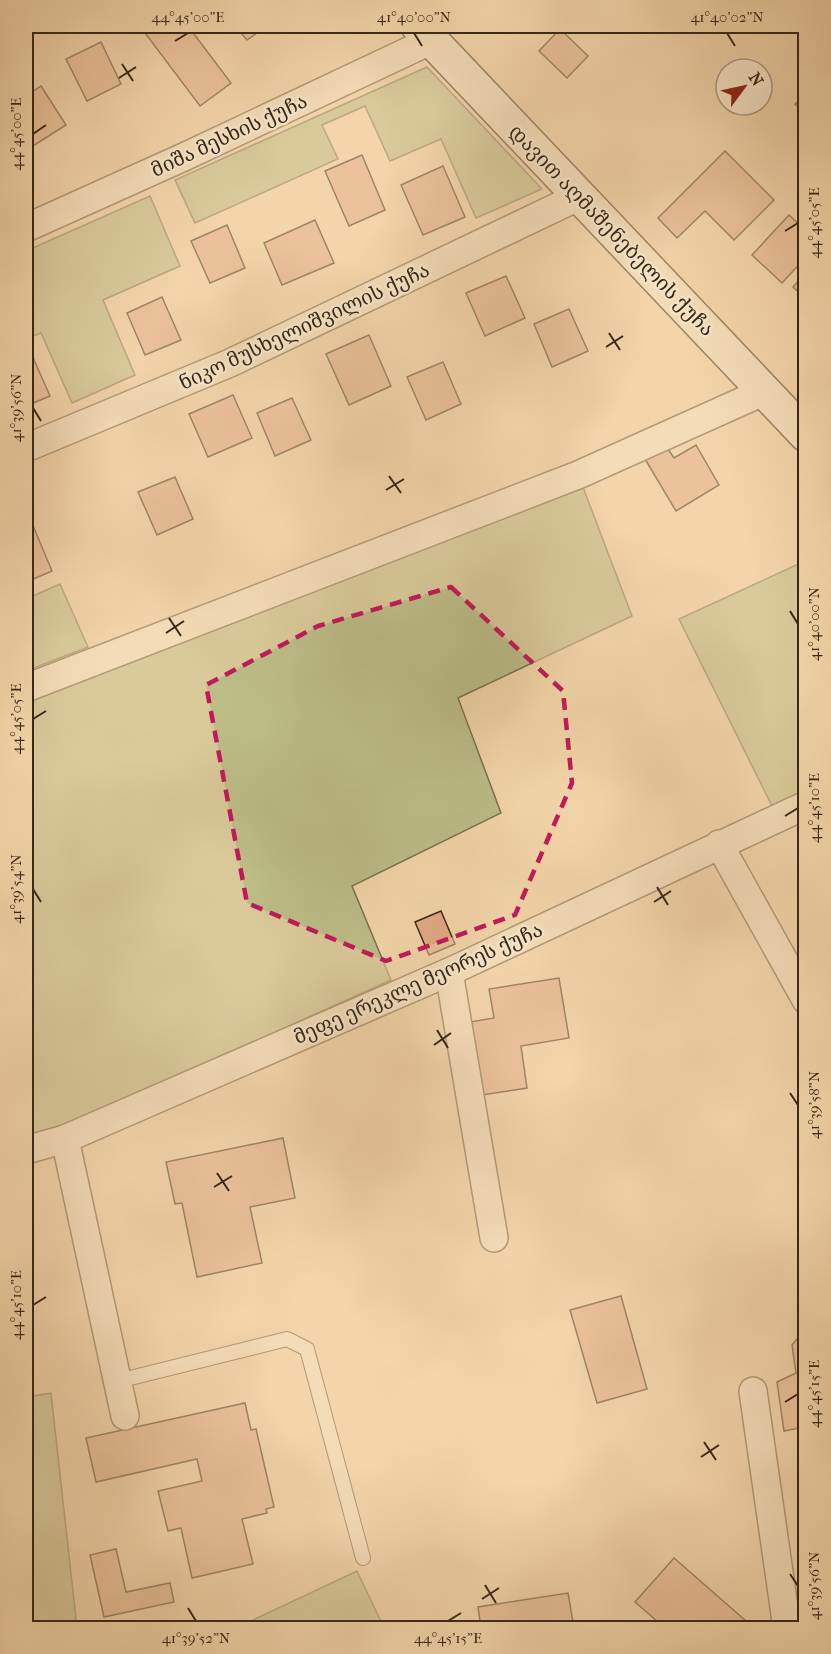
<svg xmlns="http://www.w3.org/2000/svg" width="831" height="1654" font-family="'IM FELL French Canon','Noto Serif Georgian',serif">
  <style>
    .green { fill: #bcbd87; stroke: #7a7250; stroke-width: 1.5 }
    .building { fill: #e3ab85; stroke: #372718; stroke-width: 1.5 }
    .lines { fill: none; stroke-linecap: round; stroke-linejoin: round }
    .lane-casing { stroke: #66533c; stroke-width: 16 }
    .street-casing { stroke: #66533c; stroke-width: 30 }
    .secondary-casing { stroke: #372718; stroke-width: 36 }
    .lane { stroke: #f7e4c7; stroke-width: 14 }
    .street { stroke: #f7e4c7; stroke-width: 27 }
    .secondary { stroke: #f7e4c7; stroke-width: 33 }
    .marked { fill: none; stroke: #c2185b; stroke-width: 4.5; stroke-dasharray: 12 8; stroke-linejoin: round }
    .ticks { fill: none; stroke: #372718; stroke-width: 2 }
    .labels { text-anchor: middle; stroke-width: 5; stroke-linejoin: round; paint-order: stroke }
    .street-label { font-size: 20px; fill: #372718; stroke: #f7e4c7 }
    .neatline { fill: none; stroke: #372718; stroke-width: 2 }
    .ticks-label { font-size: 15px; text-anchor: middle; fill: #372718 }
  </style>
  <rect width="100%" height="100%" fill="#f3d6a9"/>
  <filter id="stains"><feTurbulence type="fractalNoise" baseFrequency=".00333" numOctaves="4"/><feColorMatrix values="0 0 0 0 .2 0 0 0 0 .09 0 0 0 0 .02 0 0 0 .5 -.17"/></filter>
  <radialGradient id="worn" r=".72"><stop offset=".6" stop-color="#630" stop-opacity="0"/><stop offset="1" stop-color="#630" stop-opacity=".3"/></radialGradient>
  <g class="green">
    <polygon points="427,67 542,189 476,218 441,139 390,161 365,106 322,125 338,159 195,223 175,180"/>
    <polygon points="150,196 180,266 103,300 135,375 72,403 41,333 26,339 26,251"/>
    <polygon points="581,482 632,616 458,698 501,813 352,886 391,980 89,1116 26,1137 26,698"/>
    <polygon points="805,561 805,791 772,806 679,619"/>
    <polygon points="60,584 88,647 26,671 26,599"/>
    <polygon points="51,1393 77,1628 26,1628 26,1397"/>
    <polygon points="357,1571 384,1628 236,1628"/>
  </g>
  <g class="building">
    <polygon points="154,26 188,26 231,83 200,106 145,33"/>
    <polygon points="235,26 257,26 261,30 247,40"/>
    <polygon points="560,29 588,56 567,78 539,51"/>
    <polygon points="101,42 121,84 87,101 66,59"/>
    <polygon points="41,86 66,125 33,146 26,134 26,96"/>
    <polygon points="806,95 806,115 795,104"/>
    <polygon points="725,151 774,200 734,240 705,211 677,238 658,218"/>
    <polygon points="362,155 385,210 349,226 325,171"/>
    <polygon points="443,166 465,217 423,235 401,185"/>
    <polygon points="789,215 806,231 806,257 782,283 752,255"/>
    <polygon points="315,220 334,263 282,285 264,243"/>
    <polygon points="227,225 245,268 210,283 191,241"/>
    <polygon points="806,273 806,299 793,287"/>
    <polygon points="506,276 525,318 485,336 466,293"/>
    <polygon points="162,297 181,340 145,355 127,313"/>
    <polygon points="569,309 588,351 552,367 534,324"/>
    <polygon points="369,335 391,386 349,405 326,354"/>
    <polygon points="31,353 50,396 26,406 26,356"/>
    <polygon points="443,362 461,404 426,420 407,377"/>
    <polygon points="233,395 252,438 208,457 189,414"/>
    <polygon points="292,398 311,440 275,456 257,413"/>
    <polygon points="696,445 719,485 676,511 645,459 666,446 674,458"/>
    <polygon points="175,477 193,519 157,535 138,492"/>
    <polygon points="34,528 52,571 26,582 26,532"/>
    <polygon points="441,911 455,944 429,955 415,922"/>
    <polygon points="559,978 569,1038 521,1046 527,1088 482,1095 470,1022 494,1018 489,989"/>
    <polygon points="283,1138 295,1198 250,1207 262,1263 197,1277 182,1203 175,1204 166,1162"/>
    <polygon points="621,1296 647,1389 597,1403 570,1310"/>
    <polygon points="806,1328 806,1442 805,1442 799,1428 784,1431 777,1382 796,1373 792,1345"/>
    <polygon points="245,1403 251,1430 256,1429 274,1507 266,1509 267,1513 242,1519 253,1564 192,1578 181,1528 168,1531 158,1491 202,1481 197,1459 96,1482 86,1438"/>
    <polygon points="116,1549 126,1592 170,1583 174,1602 104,1617 90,1555"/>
    <polygon points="674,1558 754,1628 665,1628 635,1602"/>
    <polygon points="568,1593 574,1628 481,1628 478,1607"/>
  </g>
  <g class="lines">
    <g class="lane-casing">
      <polyline id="lane" points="118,1381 287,1339 307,1349 363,1558"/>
    </g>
    <g class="street-casing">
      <g id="street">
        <polyline points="26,228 186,156 432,40"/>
        <polyline points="26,448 230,363 580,196"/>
        <polyline points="26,688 578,475 765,391"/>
        <polyline points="719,844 806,1000"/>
        <polyline points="449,972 494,1238"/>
        <polyline points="65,1139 125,1416"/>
        <polyline points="26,1150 65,1139 449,972 806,805"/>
        <polyline points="753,1391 787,1628"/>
      </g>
    </g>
    <g class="secondary-casing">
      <polyline id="secondary" points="418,26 806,435"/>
    </g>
    <use href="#lane" class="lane"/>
    <use href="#street" class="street"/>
    <use href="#secondary" class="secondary"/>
  </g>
  <path d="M0 0H831V1654H0ZM451 587 563 691 572 783 515 915 386 961 247 903 206 685 318 626Z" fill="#f3d6a9" fill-opacity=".55" fill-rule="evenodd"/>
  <path class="marked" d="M451 587 563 691 572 783 515 915 386 961 247 903 206 685 318 626Z"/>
  <path class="ticks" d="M414 33 422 46M727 33 735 46M175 41 188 33M122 64 133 81M119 78 136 67M33 134 46 125M785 231 798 223M609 333 620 350M606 347 623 336M33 408 41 421M389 476 401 493M386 490 404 479M790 611 798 624M169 618 181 636M166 633 184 621M33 719 46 711M785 816 798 808M657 887 668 905M33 889 41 902M654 902 671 891M437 1030 448 1048M434 1045 451 1033M790 1093 798 1105M217 1173 229 1191M214 1187 232 1176M33 1305 46 1297M785 1402 798 1394M704 1442 716 1460M701 1457 719 1445M790 1574 798 1586M485 1585 496 1603M482 1599 499 1588M188 1608 196 1621M448 1621 461 1613"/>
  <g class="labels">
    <g class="street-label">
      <text transform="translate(229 135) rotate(-25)" y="7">მიშა მესხის ქუჩა</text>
      <text transform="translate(612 230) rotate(46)" y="7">დავით აღმაშენებელის ქუჩა</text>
      <text transform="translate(304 326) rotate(-25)" y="7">ნიკო მუსხელიშვილის ქუჩა</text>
      <text transform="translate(418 983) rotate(-24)" y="7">მეფე ერეკლე მეორეს ქუჩა</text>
    </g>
  </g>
  <rect width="831" height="1654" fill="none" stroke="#f3d6a9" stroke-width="66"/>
  <g transform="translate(744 87) rotate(57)"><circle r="28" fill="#f7e4c7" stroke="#aa9881" stroke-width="1.5"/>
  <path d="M0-4.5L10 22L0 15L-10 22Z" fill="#8f2418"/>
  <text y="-9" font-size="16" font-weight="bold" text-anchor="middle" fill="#372718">N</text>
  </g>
  <rect x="33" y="33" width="765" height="1588" class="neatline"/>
  <g class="ticks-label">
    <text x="188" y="22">44°45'00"E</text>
    <text x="414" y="22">41°40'00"N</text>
    <text x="727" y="22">41°40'02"N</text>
    <text transform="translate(16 134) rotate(-90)" y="5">44°45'00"E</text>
    <text transform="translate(814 223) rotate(-90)" y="5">44°45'05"E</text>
    <text transform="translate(16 408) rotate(-90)" y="5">41°39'56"N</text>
    <text transform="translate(814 624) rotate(-90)" y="5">41°40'00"N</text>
    <text transform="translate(16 719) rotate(-90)" y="5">44°45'05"E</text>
    <text transform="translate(814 808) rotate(-90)" y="5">44°45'10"E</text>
    <text transform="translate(16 889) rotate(-90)" y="5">41°39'54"N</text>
    <text transform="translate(814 1105) rotate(-90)" y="5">41°39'58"N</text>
    <text transform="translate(16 1305) rotate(-90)" y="5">44°45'10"E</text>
    <text transform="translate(814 1394) rotate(-90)" y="5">44°45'15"E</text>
    <text transform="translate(814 1586) rotate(-90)" y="5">41°39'56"N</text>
    <text x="196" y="1643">41°39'52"N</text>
    <text x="448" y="1643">44°45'15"E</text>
  </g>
  <rect width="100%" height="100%" filter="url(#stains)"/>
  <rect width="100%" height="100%" fill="url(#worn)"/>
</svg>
